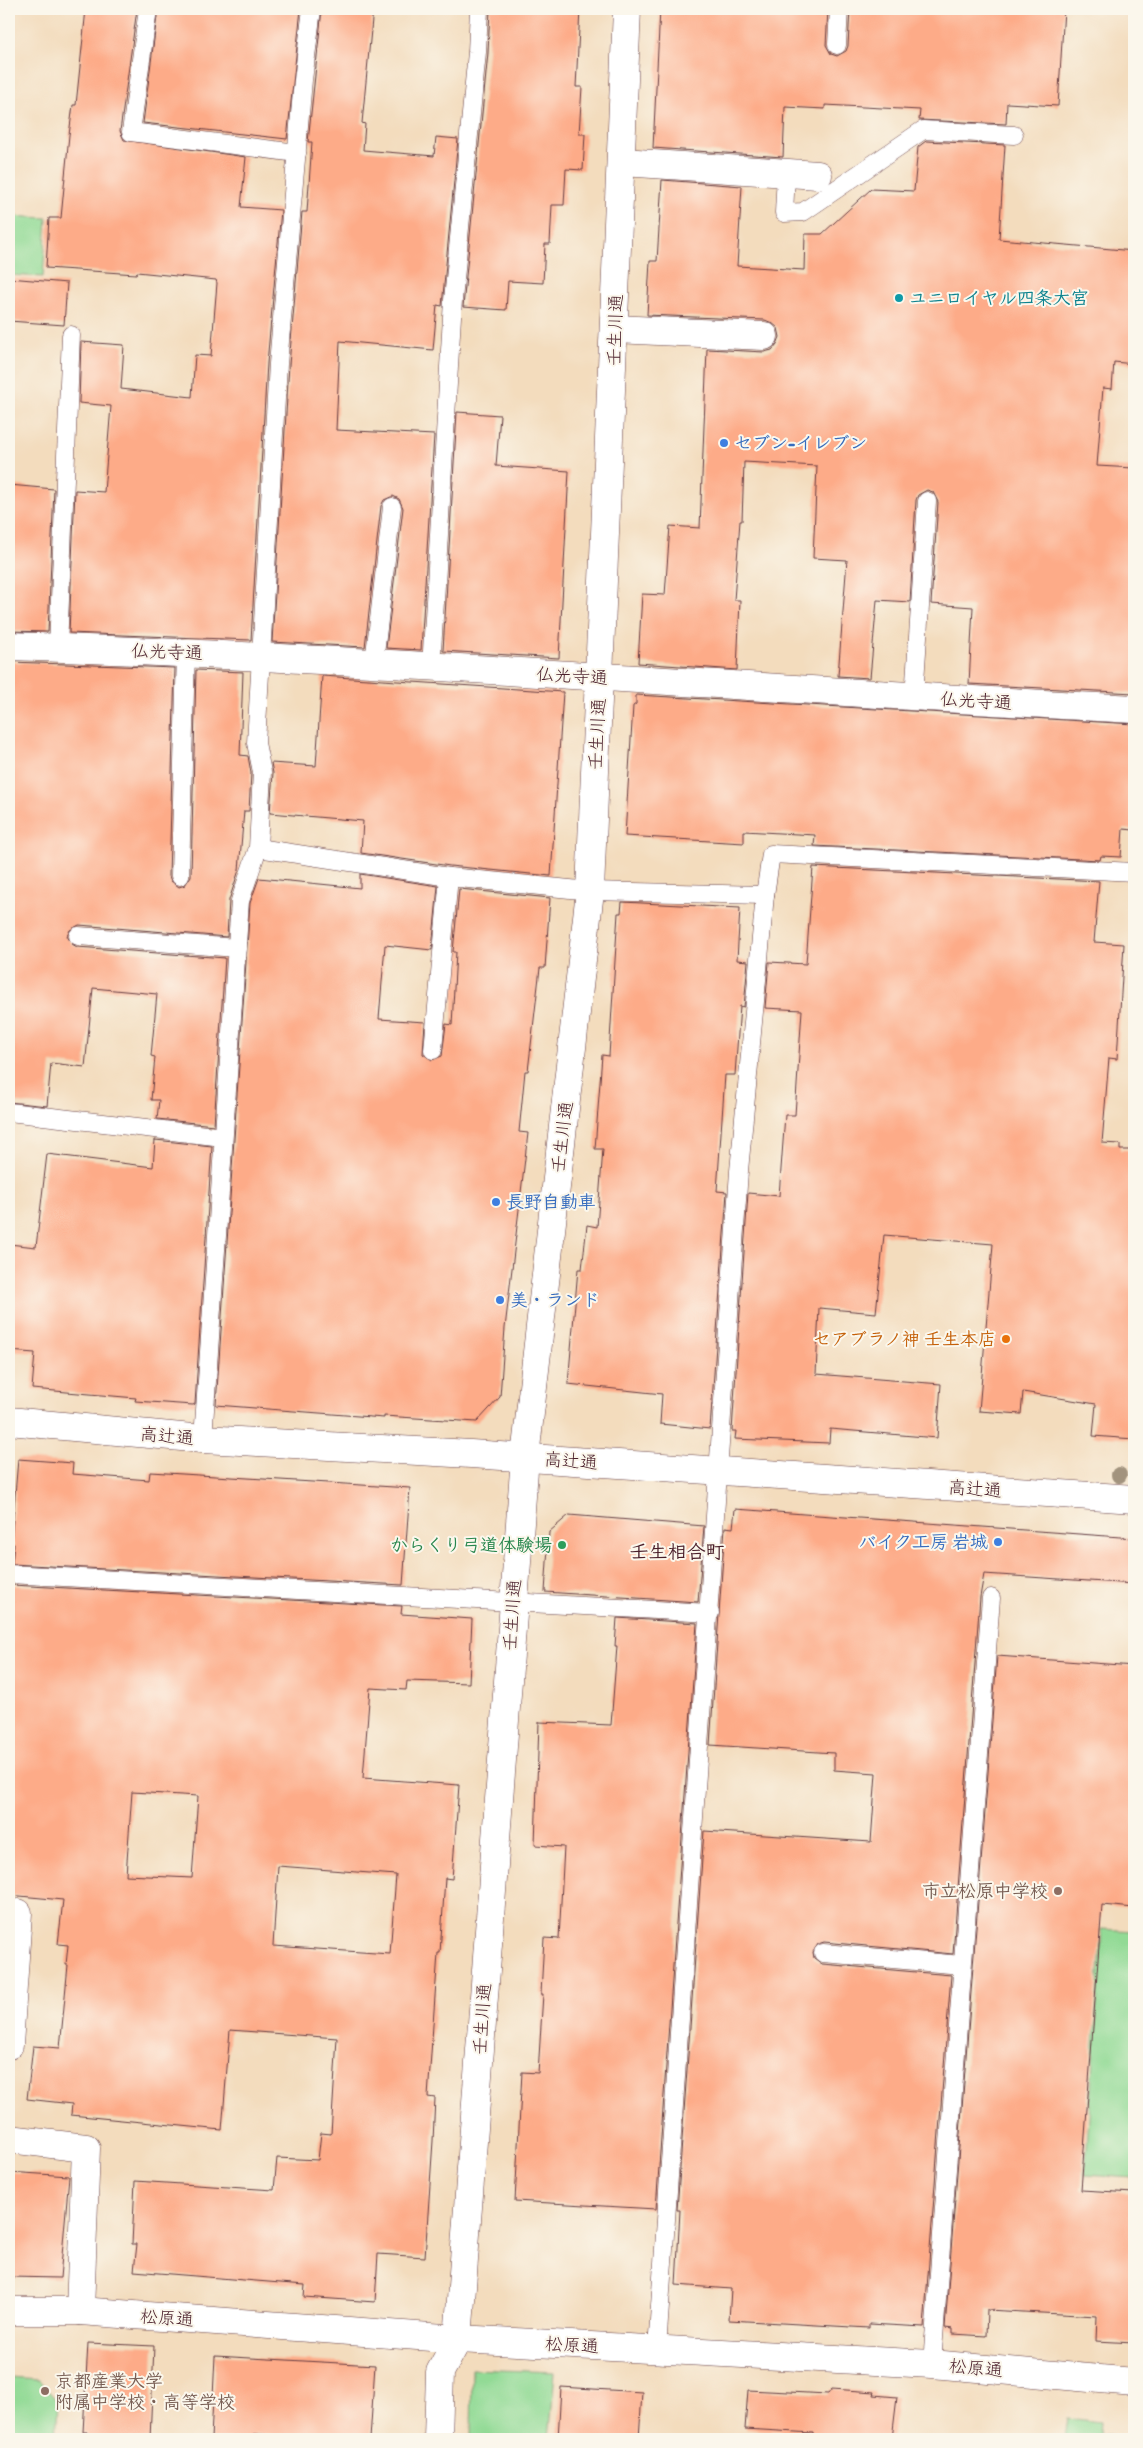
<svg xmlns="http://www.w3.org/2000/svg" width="1143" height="2448" font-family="Itim,'Klee One',sans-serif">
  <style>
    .green { fill: #92da95; stroke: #6e7c60 }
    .building { fill: #fdab88; fill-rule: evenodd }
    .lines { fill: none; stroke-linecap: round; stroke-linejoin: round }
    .service-casing { stroke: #633b41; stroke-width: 19 }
    .minor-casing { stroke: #633b41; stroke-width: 29 }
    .tertiary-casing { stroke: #633b41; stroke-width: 29 }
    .service { stroke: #fff; stroke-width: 18 }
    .minor { stroke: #fff; stroke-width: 28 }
    .tertiary { stroke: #fff; stroke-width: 28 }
    .tree { fill: #a2937e }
    .culture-dot { fill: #0f9aa8; stroke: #fbf7ec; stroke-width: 2 }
    .shop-dot { fill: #3f7fe0; stroke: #fbf7ec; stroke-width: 2 }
    .food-dot { fill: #e8710a; stroke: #fbf7ec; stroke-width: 2 }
    .leisure-dot { fill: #2e9e5b; stroke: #fbf7ec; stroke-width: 2 }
    .education-dot { fill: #8d6e63; stroke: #fbf7ec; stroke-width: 2 }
    .labels { text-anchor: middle; stroke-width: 4; stroke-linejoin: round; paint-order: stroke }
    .culture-label { font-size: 18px; font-weight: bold; fill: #0d838f; stroke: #fbf7ec; text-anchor: start }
    .street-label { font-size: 18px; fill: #4a1f2b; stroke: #fbf7ec }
    .shop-label { font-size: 18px; font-weight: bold; fill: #366cbe; stroke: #fbf7ec; text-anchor: start }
    .food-label { font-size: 18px; font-weight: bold; fill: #c56008; stroke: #fbf7ec; text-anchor: end }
    .leisure-label { font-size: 18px; font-weight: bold; fill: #27864d; stroke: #fbf7ec; text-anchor: end }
    .education-label { font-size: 18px; font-weight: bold; fill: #785e54; stroke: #fbf7ec; text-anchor: end }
    .neighbourhood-label { font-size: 19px; font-weight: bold; fill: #4a1f2b; stroke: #fbf7ec }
  </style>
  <rect width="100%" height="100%" fill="#fbf7ec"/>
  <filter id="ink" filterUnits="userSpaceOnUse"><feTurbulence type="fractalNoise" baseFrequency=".02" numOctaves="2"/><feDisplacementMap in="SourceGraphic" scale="10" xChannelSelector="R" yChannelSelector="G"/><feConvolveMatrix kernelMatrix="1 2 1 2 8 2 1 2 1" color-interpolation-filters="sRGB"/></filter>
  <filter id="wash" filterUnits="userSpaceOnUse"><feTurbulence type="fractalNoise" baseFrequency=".0096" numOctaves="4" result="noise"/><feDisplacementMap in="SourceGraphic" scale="20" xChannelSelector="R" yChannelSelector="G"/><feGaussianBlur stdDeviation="1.12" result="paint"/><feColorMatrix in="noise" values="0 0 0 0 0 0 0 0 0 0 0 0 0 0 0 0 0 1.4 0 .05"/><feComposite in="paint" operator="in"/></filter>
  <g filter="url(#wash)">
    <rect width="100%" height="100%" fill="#f3dcbd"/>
    <g class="green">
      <polygon points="9,216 47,218 43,277 9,275"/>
      <polygon points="1102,1929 1134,1931 1134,2178 1085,2175"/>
      <polygon points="472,2369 555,2372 549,2439 471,2439"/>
      <polygon points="9,2378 39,2380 58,2402 56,2439 9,2439"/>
      <polygon points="1067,2418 1100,2422 1099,2435 1111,2436 1111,2439 1064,2439"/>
    </g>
    <g id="blocks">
      <g class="building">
        <polygon points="86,9 137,9 120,131 124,140 246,157 241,207 281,210 267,363 251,640 69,633 75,490 104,492 111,406 79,403 81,342 124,345 121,389 192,397 195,355 211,356 217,283 216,280 137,272 136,274 46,268 49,218 61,218 69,135 73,105 76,105"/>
        <polygon points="158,9 301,9 287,139 143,123"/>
        <polygon points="322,9 373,9 362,123 365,124 363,150 434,156 436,137 458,139 442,306 437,305 433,350 340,341 336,430 434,435 421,650 386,648 403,508 399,499 393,496 384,500 381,506 365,647 272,642 289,365 302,212 307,212 312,142 308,142"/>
        <polygon points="490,9 580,9 576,87 582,87 579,134 585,134 583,170 566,169 564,205 552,205 550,244 545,244 543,283 508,281 506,310 463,307 488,53"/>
        <polygon points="660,9 828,9 826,45 831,54 837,56 846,51 848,46 850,9 1064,9 1058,106 1007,103 1006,124 919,120 920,110 825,105 825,109 785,107 783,157 653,148"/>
        <polygon points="926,141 1005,145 999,239 1134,251 1134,364 1114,362 1112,389 1103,388 1097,466 1134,468 1134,693 969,684 973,607 931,604 938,502 933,492 927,490 918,495 916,500 910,602 877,600 870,678 838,676 847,560 813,558 817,466 744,462 742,521 740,521 734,600 740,600 737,670 638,663 642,594 665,595 670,526 700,528 707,349 764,352 772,350 777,344 780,337 778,328 772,323 765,320 647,315 650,261 657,261 662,180 742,186 737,266 804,270 805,234 822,234 871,189 914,191 918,147"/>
        <polygon points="9,278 67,283 64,325 9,321"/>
        <polygon points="457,412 500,415 496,466 569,471 559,658 443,651"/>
        <polygon points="9,485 54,489 48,632 9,631"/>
        <polygon points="10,662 175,668 169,876 171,881 179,887 185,885 191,876 196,670 243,672 240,755 248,756 251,773 249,811 244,811 239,870 229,900 227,937 79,925 70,930 67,936 72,944 77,947 225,958 214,1125 157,1119 159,1100 151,1100 155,1057 151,1056 157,994 93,988 85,1067 51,1063 47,1106 9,1102"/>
        <polygon points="322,676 563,692 551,876 450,866 361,853 363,821 270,813 273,773 271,763 316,766"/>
        <polygon points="636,695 1134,724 1134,830 1123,829 1121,857 1101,856 1100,860 814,846 815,835 744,831 744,843 625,836 633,706 636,704"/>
        <polygon points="813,867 1099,881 1094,942 1124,944 1117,1059 1109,1058 1102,1143 1120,1144 1120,1150 1134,1150 1134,1439 1093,1436 1096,1404 1023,1392 1021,1414 979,1411 993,1244 884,1235 876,1313 819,1308 816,1374 941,1384 937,1438 830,1429 829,1443 735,1439 736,1431 732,1431 748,1193 779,1196 785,1115 795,1115 802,1010 765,1008 769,962 806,964"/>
        <polygon points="360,874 438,886 432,950 385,945 379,1019 425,1022 423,1054 432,1060 442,1056 446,1024 452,1025 456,952 453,952 459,889 550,898 545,968 540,968 528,1071 525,1071 519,1132 528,1133 505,1328 500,1397 477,1422 384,1416 384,1418 216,1405 250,903 259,878 360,888"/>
        <polygon points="622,902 740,908 737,960 748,961 744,1007 740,1006 735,1075 725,1075 717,1191 727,1192 710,1429 660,1424 662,1394 568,1384 578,1269 582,1269 587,1225 597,1227 603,1149 595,1149 602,1055 609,1056 618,913 621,913"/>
        <polygon points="155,1140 212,1146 195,1404 193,1405 135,1401 136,1398 32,1389 35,1353 9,1351 9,1244 36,1247 47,1154 153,1167"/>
        <polygon points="18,1459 73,1463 72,1474 149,1480 150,1472 410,1488 403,1585 12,1564 14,1544 11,1543"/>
        <polygon points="735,1509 1134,1538 1134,1584 984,1574 980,1597 953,1954 824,1942 818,1944 813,1952 814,1958 822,1964 951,1975 924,2327 869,2324 869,2328 729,2320 731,2289 676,2285 680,2210 677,2210 704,1831 871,1842 876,1773 834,1770 834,1753 710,1745 725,1527 733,1528"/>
        <polygon points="569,1515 704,1526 698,1602 545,1592 549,1532"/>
        <path d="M11 1585 402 1606 401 1614 472 1619 469 1683 407 1681 406 1690 370 1688 363 1778 459 1785 452 1879 445 1878 440 1953H438L428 2097 435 2098 433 2141 425 2257 378 2254 375 2302 304 2297 305 2285 134 2271 137 2244H132L135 2181 274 2190 277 2158 318 2160 321 2133 331 2134 337 2038 230 2030 222 2130 71 2115 72 2104 27 2099 33 2046 60 2048 68 1965H66L68 1945 58 1944 63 1900 9 1895ZM132 1792 198 1796 192 1878 126 1875ZM278 1866 396 1875 390 1954 273 1946Z"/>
        <polygon points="617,1618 697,1623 656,2209 515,2201 522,2072 538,2073 543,1994 541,1994 544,1938 559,1939 564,1847 535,1845 539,1722 611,1725 617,1646 615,1646"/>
        <polygon points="997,1656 1134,1666 1134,1908 1102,1905 1081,2190 1134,2193 1134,2343 1096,2341 1097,2316 987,2310 986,2336 953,2334 953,2329 945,2328"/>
        <polygon points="9,2172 69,2176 60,2278 9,2277"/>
        <polygon points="88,2343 154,2346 150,2439 87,2439 87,2432 83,2432"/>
        <polygon points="215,2356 375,2365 370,2439 255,2434 255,2439 211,2439"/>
        <polygon points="561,2387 642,2392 639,2439 558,2439"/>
        <polygon points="832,2389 875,2392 874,2395 897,2397 892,2439 813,2439 813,2433 745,2429 748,2390 828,2394"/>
      </g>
    </g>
  </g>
  <g filter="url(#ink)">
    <use href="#blocks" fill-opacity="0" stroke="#633b41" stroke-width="1"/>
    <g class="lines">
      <g class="service-casing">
        <g id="service">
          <polyline points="148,9 131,132 297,153"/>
          <polyline points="837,45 839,9"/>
          <polyline points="786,174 784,213 803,212 923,130 1014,135"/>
          <polyline points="58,648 71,335"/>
          <polyline points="374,663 392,507"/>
          <polyline points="431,668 453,300 477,52 479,9"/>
          <polyline points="914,697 927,501"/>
          <polyline points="258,848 449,877 590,891 765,895 771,854 1134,872"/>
          <polyline points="180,876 186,652"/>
          <polyline points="78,936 237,948"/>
          <polyline points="433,1050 449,877"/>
          <polyline points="9,1112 223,1137"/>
          <polyline points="203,1439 240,901 258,848 262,772 256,743 278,364 303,80 312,9"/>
          <polyline points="9,1574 710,1613"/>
          <polyline points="823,1953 962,1965"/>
          <polyline points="657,2349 739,1171 765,895"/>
          <polyline points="932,2364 991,1598"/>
        </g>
      </g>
      <g class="minor-casing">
        <g id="minor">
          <polyline points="622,162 818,175"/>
          <polyline points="615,329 764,336"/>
          <path d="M9 646C384 659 759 689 1134 709"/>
          <polyline points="9,2045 18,1913"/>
          <polyline points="9,2139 86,2148 80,2311"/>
        </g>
      </g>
      <g class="tertiary-casing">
        <g id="tertiary">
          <polyline points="9,1421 203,1439 471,1454 1134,1499"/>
          <polyline points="9,2311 80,2311 458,2339 932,2364 1134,2382"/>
          <polyline points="438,2439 440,2372 458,2339 525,1457 590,891 627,9"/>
        </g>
      </g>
      <use href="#service" class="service"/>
      <use href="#minor" class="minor"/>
      <use href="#tertiary" class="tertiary"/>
    </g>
    <circle class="tree" cx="1119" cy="1475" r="8"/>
  </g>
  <circle class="culture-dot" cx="899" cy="298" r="5"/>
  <g class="shop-dot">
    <circle cx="724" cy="443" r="5"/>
    <circle cx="496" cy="1202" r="5"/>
    <circle cx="500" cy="1300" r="5"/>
    <circle cx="998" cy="1542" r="5"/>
  </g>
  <circle class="food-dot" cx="1006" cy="1339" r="5"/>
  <circle class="leisure-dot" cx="562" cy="1545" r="5"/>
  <g class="education-dot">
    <circle cx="1058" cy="1891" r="5"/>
    <circle cx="45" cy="2391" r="5"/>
  </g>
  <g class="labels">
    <g class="culture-label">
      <text x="909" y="304">ユニロイヤル四条大宮</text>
    </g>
    <g class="street-label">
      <text transform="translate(615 330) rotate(-88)" y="6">壬生川通</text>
      <text transform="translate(167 652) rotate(2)" y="6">仏光寺通</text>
      <text transform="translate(572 676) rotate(3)" y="6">仏光寺通</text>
      <text transform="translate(976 701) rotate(3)" y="6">仏光寺通</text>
      <text transform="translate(597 734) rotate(-87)" y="6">壬生川通</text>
      <text transform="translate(562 1137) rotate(-83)" y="6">壬生川通</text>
      <text transform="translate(167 1436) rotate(5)" y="6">高辻通</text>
      <text transform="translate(571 1461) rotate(4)" y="6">高辻通</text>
      <text transform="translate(975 1489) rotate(4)" y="6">高辻通</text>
      <text transform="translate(512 1615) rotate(-86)" y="6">壬生川通</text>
      <text transform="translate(482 2019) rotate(-86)" y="6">壬生川通</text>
      <text transform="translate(167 2318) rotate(4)" y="6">松原通</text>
      <text transform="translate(572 2345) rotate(3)" y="6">松原通</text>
      <text transform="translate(976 2368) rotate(5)" y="6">松原通</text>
    </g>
    <g class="shop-label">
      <text x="734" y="449">セブン-イレブン</text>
      <text x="506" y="1208">長野自動車</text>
      <text x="510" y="1306">美・ランド</text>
      <text x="988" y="1548" text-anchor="end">バイク工房 岩城</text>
    </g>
    <g class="food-label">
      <text x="996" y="1345">セアブラノ神 壬生本店</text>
    </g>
    <g class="leisure-label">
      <text x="552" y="1551">からくり弓道体験場</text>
    </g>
    <g class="education-label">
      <text x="1048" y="1897">市立松原中学校</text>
      <text x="55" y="2387" text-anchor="start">京都産業大学<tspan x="55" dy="21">附属中学校・高等学校</tspan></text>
    </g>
    <g class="neighbourhood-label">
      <text x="677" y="1558">壬生相合町</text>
    </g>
  </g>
  <rect width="1143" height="2448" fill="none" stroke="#fbf7ec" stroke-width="30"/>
</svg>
